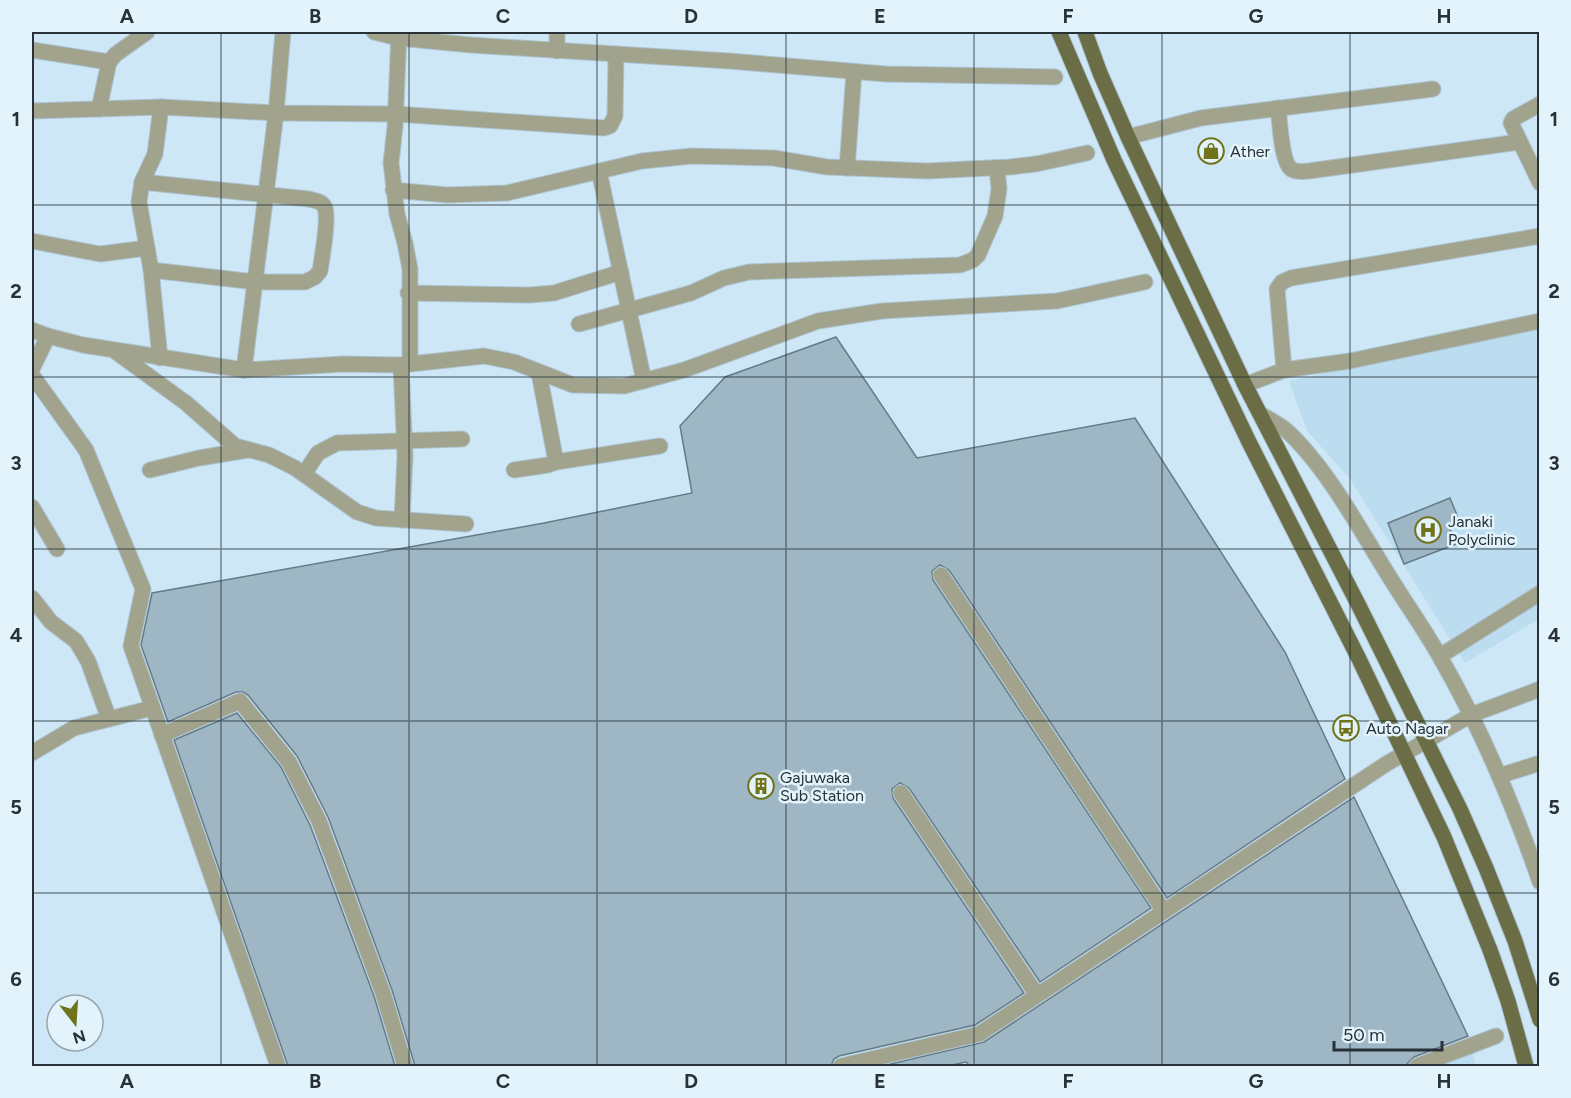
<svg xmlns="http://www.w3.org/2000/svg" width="1571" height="1098" font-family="Figtree,sans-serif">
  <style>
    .built { fill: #bcdcef }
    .building { fill: #9fb7c5; stroke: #647b88; stroke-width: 1.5 }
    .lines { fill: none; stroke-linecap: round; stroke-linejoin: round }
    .minor-casing { stroke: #adc3d0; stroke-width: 17 }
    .major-casing { stroke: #adc3d0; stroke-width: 17 }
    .minor { stroke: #a1a38d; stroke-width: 15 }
    .major { stroke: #6a6d45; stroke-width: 15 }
    .grid { fill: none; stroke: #273137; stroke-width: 1.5; stroke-opacity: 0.55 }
    .labels { text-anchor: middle; stroke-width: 5; stroke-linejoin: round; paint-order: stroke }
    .poi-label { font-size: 16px; fill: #273137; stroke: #e3f3fc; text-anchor: start }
    .neatline { fill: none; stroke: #273137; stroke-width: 2 }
    .grid-label { font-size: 20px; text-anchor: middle; font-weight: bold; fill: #273137 }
  </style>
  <rect width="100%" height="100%" fill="#cee7f6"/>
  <g class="built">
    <polygon points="1539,328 1539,619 1465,663 1350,479 1307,431 1289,381"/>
    <polygon points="1470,1041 1476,1066 1405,1066"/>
  </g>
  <g class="building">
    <polygon points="836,337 917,458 1135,418 1285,652 1345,779 1167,898 949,570 940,565 932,571 933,580 1151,908 1040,982 909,788 900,783 892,789 893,798 1024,993 975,1025 839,1056 834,1059 831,1066 415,1066 392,990 328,817 297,756 248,695 243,692 236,692 168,722 141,645 152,593 544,523 692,493 680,426 725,377"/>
    <polygon points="1450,498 1459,520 1448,524 1456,544 1404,564 1388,523"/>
    <polygon points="237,713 281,767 310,825 374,996 395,1066 288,1066 174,740"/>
    <polygon points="1354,797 1468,1036 1414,1057 1405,1066 970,1066 966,1062 947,1066 882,1066 984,1042"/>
  </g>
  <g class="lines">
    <g class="minor-casing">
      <g id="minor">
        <polyline points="374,32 398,38 471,45 729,61 886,74 1055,77"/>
        <polyline points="399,32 395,127 391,163 397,214 405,243 410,269 410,364"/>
        <polyline points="32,50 109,62"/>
        <polyline points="557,51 557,32"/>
        <polyline points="1540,104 1513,119 1511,123 1540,183"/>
        <path d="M1278 108C1280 121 1281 161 1291 169 1296 173 1304 171 1309 171L1519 142"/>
        <polyline points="99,109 109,62 116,54 147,32"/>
        <polyline points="32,111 161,107 276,113 396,114 604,128 610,126 615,116 616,54"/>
        <polyline points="1128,137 1201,118 1433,89"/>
        <polyline points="847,168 854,72"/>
        <polyline points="599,171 644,381"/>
        <path d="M142 182 309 199C316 201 322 201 325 208 329 218 322 258 320 271L315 277 305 282H256L151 270"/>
        <polyline points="393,190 447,195 507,193 642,161 692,156 774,158 827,167 927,171 1010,167 1036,164 1087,153"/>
        <polyline points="32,241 100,254 147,248"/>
        <polyline points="408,293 530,295 554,293 621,272"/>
        <polyline points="579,324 691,293 724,278 749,272 960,265 973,260 978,255 995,216 999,189 997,168"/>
        <polyline points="32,330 48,336 83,345 244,370 343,364 401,365 484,356 514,362 573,385 624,386 684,370 818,321 882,311 1057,301 1145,282"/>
        <polyline points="116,352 186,403 235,446 269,455 295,468 357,512 376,518 466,524"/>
        <polyline points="160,358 151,270 139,202 142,182 155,154 161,107"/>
        <polyline points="401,365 405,456 402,520"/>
        <polyline points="32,369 48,336"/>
        <polyline points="244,370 276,113 283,32"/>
        <polyline points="1284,370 1277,289 1282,282 1291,278 1540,236"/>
        <polyline points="32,375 86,450 143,589 131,646 278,1066"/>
        <polyline points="1245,385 1284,370 1350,361 1540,321"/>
        <path d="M1260 414C1269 419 1279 424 1287 431 1325 466 1357 524 1384 568 1402 598 1423 627 1440 657 1481 728 1513 804 1540 882"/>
        <polyline points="556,462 660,446"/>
        <polyline points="150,470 199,458 248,450"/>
        <polyline points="514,470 548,465 556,462 539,373"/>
        <polyline points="304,474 318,453 337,443 462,439"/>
        <polyline points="32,507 57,549"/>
        <polyline points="941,575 1164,911"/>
        <polyline points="32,598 51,622 76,641 88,661 109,719"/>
        <polyline points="1440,656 1540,593"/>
        <polyline points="162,735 240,701 289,762 319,821 383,993 405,1066"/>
        <polyline points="32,753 74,728 152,708"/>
        <polyline points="1499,776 1540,763"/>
        <polyline points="901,793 1037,995"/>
        <polyline points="841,1066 979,1034 1386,764 1471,715 1540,689"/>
        <polyline points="1417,1066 1496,1036"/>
      </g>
    </g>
    <g class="major-casing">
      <g id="major">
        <polyline points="1059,32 1114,160 1249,442 1359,659 1444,837 1490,950 1508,1001 1526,1066"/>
        <polyline points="1085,32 1100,73 1128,137 1245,385 1358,604 1460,809 1486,868 1515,941 1540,1020"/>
      </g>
    </g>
    <use href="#minor" class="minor"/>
    <use href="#major" class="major"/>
  </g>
  <path class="grid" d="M221 32V1066M409 32V1066M597 32V1066M786 32V1066M974 32V1066M1162 32V1066M1350 32V1066M32 205H1540M32 377H1540M32 549H1540M32 721H1540M32 893H1540"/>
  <defs>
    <g id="shop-ring" transform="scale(1.35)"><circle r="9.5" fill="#e3f3fc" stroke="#70731a" stroke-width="1.5"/><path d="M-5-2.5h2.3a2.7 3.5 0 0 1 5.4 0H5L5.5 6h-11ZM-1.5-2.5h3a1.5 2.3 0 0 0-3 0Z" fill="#70731a"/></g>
    <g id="hospital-ring" transform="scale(1.35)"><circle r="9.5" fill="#e3f3fc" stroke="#70731a" stroke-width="1.5"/><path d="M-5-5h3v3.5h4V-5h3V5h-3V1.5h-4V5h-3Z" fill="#70731a"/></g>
    <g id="bus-ring" transform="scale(1.35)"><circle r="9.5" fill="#e3f3fc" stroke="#70731a" stroke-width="1.5"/><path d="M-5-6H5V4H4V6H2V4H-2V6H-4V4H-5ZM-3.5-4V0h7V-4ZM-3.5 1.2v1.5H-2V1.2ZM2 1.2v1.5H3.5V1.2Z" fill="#70731a"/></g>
    <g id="building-ring" transform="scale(1.35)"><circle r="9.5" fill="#e3f3fc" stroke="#70731a" stroke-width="1.5"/><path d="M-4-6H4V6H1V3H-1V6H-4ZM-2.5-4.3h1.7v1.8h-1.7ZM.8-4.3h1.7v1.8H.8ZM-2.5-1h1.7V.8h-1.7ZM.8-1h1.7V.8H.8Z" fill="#70731a"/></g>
  </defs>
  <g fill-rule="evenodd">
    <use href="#shop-ring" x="1211" y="151"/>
    <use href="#hospital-ring" x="1428" y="530"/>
    <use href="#bus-ring" x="1346" y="728"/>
    <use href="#building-ring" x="761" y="786"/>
  </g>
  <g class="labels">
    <g class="poi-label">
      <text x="1230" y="157">Ather</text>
      <text x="1448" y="527">Janaki<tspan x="1448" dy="18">Polyclinic</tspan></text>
      <text x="1366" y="734">Auto Nagar</text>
      <text x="780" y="783">Gajuwaka<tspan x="780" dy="18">Sub Station</tspan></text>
    </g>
  </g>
  <rect width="1571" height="1098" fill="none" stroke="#e3f3fc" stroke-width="66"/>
  <g transform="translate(75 1023) rotate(163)"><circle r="28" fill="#e3f3fc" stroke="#98a5ad" stroke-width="1.5"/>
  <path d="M0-4.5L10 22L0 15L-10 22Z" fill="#70731a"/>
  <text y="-9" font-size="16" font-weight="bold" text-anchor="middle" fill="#273137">N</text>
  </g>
  <path d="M1334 1041v9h108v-9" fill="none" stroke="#273137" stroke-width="3"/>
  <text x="1343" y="1041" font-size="18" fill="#273137" stroke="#e3f3fc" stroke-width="4.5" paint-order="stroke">50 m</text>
  <rect x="33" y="33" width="1505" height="1032" class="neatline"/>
  <g class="grid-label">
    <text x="127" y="23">A</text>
    <text x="315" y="23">B</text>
    <text x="503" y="23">C</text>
    <text x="691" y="23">D</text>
    <text x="880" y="23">E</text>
    <text x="1068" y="23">F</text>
    <text x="1256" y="23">G</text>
    <text x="1444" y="23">H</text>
    <text x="16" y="126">1</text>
    <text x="1554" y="126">1</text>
    <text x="16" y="298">2</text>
    <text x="1554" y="298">2</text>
    <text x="16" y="470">3</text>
    <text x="1554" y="470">3</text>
    <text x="16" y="642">4</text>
    <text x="1554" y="642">4</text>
    <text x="16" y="814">5</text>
    <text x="1554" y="814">5</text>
    <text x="16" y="986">6</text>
    <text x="1554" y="986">6</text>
    <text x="127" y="1088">A</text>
    <text x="315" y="1088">B</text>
    <text x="503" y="1088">C</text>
    <text x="691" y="1088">D</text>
    <text x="880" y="1088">E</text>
    <text x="1068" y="1088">F</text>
    <text x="1256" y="1088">G</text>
    <text x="1444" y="1088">H</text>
  </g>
</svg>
